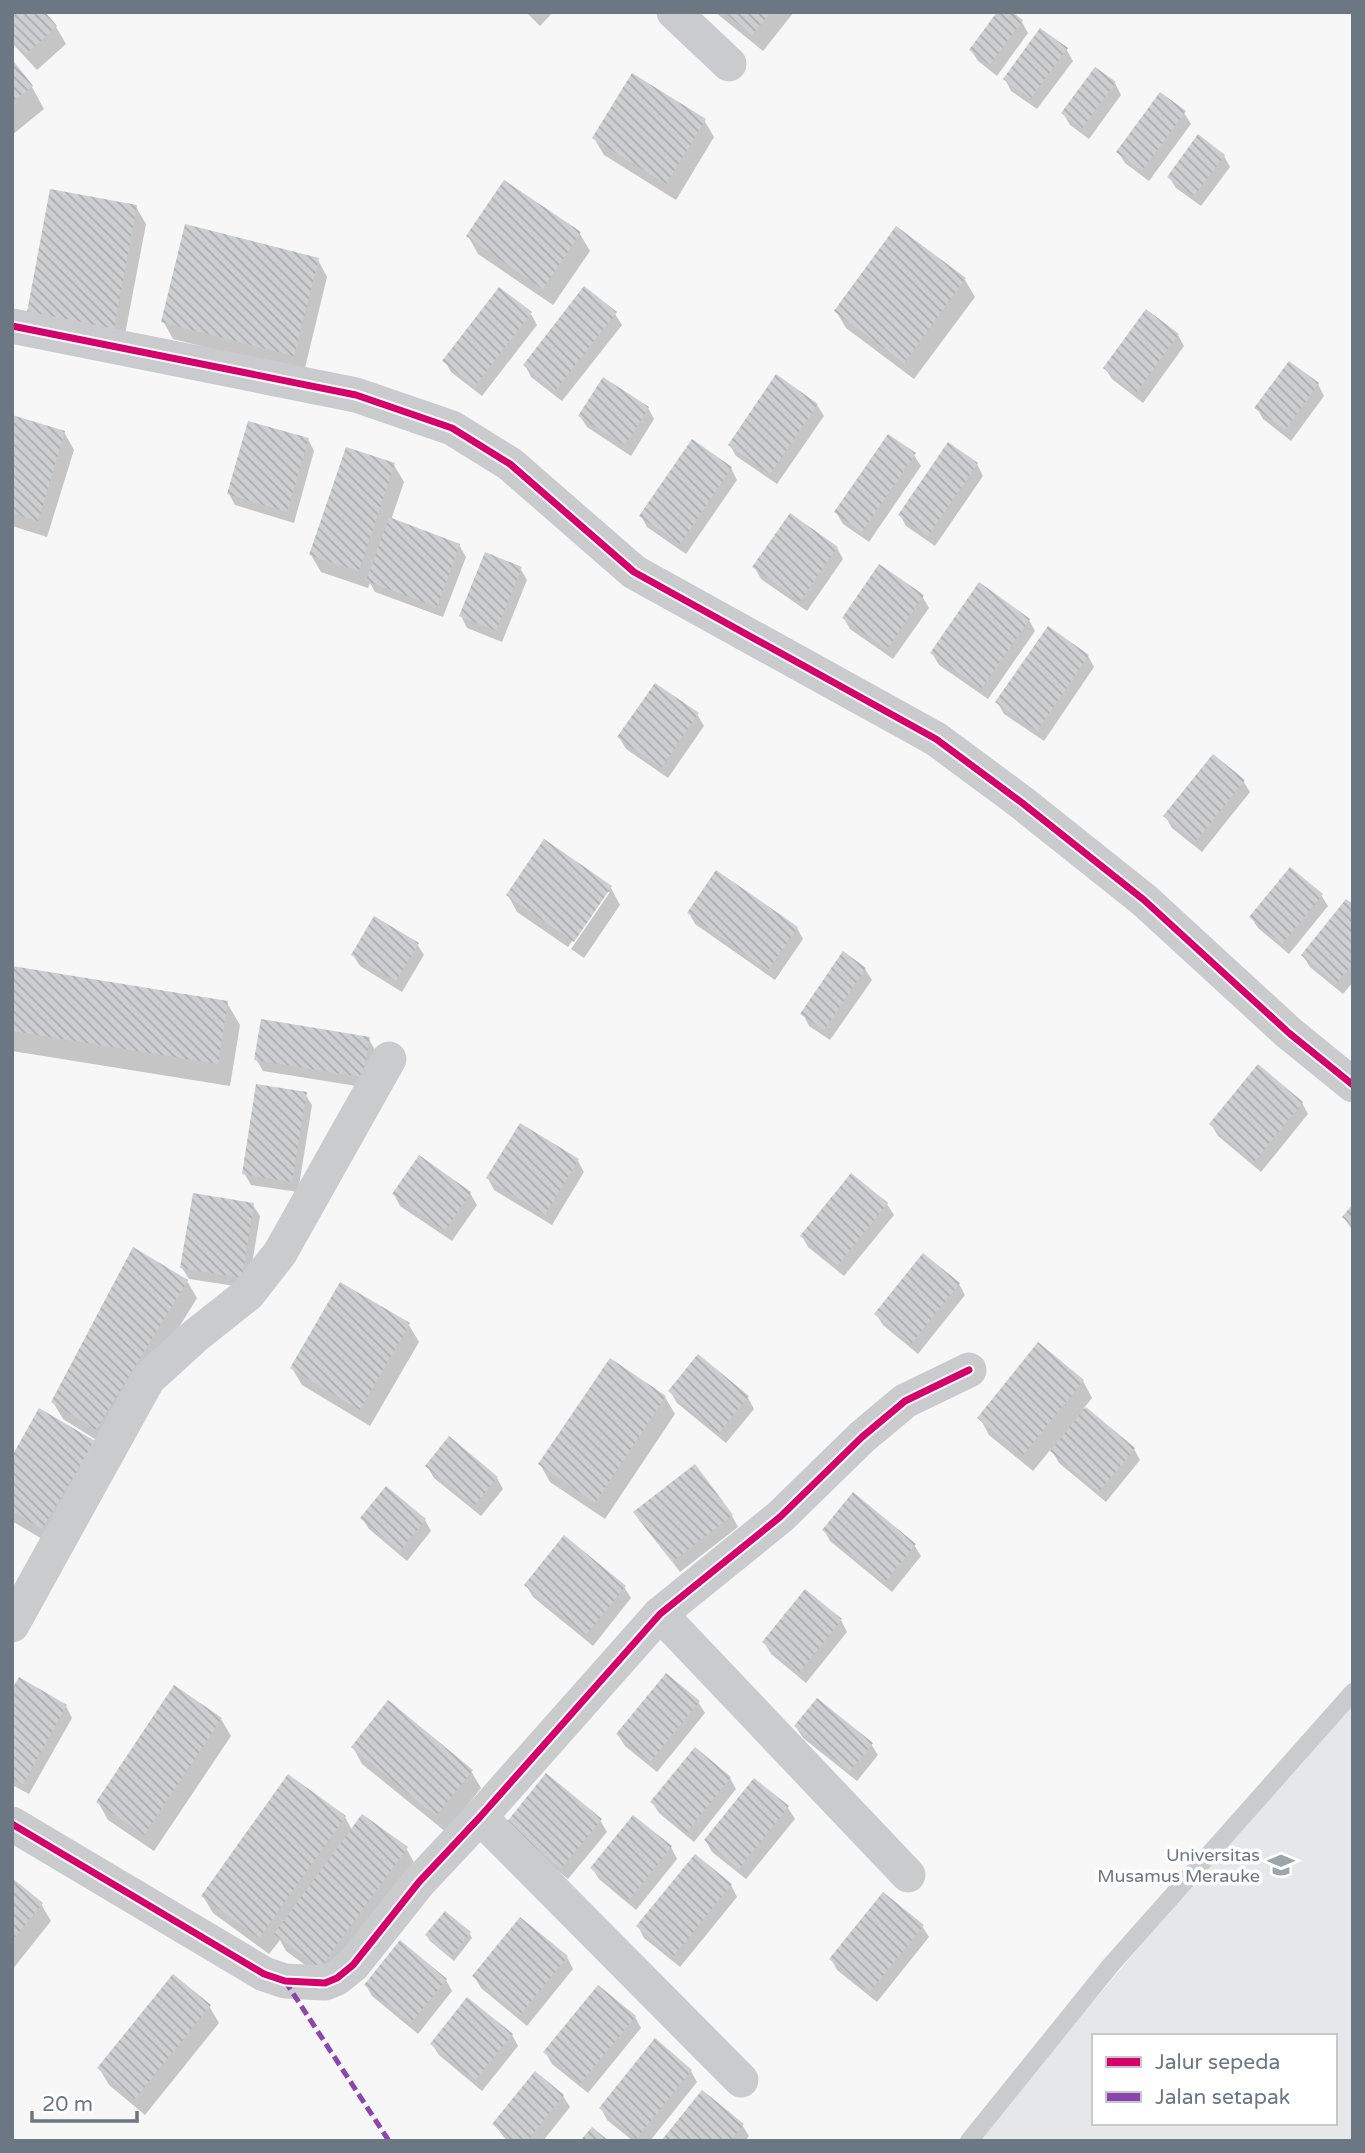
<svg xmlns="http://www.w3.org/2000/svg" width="1365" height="2153" font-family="'Varela Round',sans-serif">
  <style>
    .built { fill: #e6e7e8; fill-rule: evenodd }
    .shadow { fill: #0003 }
    .building { fill: url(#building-back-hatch) }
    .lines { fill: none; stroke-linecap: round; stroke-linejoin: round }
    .lane { stroke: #cacbcc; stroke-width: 18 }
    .street { stroke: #cacbcc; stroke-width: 35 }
    .quiet { stroke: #8e44ad; stroke-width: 5; stroke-dasharray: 10 5; stroke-linecap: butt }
    .cycleway-casing { stroke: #fff; stroke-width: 11 }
    .cycleway { stroke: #d6006c; stroke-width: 7 }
    .labels { text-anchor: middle; stroke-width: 7; stroke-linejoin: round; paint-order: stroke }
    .poi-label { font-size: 18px; fill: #6b7783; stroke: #fff; text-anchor: end }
  </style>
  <defs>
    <pattern id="building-back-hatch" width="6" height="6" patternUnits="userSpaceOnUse" patternTransform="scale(1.75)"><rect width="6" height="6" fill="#cdcecf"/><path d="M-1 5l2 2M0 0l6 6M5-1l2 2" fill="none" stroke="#aaacad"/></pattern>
  </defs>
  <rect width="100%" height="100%" fill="#f7f7f7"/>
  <path class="built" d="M1353 1693V2141H976ZM1094 2036H1335V2123H1094Z"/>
  <g class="shadow">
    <polygon points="12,12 43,12 56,27 66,44 37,70 12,43"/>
    <polygon points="526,12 553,12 540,26"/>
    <polygon points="715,12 794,12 763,51"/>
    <polygon points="1009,12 1022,22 1028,33 997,76 978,61 971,50"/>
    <polygon points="1066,49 1073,61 1037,109 1011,91 1005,79"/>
    <polygon points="12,62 32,87 44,109 12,135"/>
    <polygon points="1115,83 1121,95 1089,139 1070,125 1063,113"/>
    <polygon points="1184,113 1191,124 1149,181 1125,163 1118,152"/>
    <polygon points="704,120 714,137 676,200 604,155 594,138"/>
    <polygon points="1224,156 1230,167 1201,206 1176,188 1169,177"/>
    <polygon points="505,182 580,234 590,251 553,305 478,254 468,236"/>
    <polygon points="136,207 146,224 123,345 39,329"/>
    <polygon points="897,228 965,280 975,297 914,379 846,328 836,311"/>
    <polygon points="318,260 327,277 304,372 173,339 163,321"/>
    <polygon points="531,314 537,325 482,396 451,372 445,361"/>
    <polygon points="615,314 622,325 562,401 531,377 525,365"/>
    <polygon points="1178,335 1184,346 1143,403 1112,379 1105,368"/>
    <polygon points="1318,384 1324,396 1291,441 1263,419 1257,408"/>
    <polygon points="817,405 824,416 777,484 736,456 730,445"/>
    <polygon points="648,408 654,419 631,456 587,427 580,416"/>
    <polygon points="12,416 64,432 74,450 47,537 12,526"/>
    <polygon points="308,439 314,451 294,523 235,505 229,494"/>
    <polygon points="914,455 921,466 869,542 843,524 836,512"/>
    <polygon points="977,464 983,476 935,546 906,526 900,515"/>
    <polygon points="394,465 404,482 391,520 459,545 466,557 443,617 375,592 370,583 368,588 321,572 311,555"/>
    <polygon points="731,468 737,480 686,554 647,527 641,516"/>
    <polygon points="837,548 843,559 807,611 761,579 755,568"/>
    <polygon points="520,568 527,580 502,642 467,628 461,616"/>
    <polygon points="922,596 929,608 893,659 850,629 844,618"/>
    <polygon points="1029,620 1035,631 988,699 939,665 932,653"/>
    <polygon points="1088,656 1094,667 1044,741 1004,714 997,702"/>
    <polygon points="697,714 704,726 668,778 626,749 619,737"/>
    <polygon points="1243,781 1250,792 1202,852 1172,828 1165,816"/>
    <polygon points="611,888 620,905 584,958 571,949 610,892 606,892 568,947 517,912 508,895"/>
    <polygon points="1321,895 1328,906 1289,954 1258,928 1251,917"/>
    <polygon points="1353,906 1353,982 1343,994 1310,967 1303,956"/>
    <polygon points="689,913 797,928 803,939 775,980 695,924"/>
    <polygon points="417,944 424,955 402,992 360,966 353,955"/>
    <polygon points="12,968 227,1003 240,1025 230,1086 12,1051"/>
    <polygon points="865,969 872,980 830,1040 809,1026 803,1014"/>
    <polygon points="368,1038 375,1050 369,1088 263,1071 256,1059"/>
    <polygon points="305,1094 312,1105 298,1192 251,1185 244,1173"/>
    <polygon points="1302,1103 1308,1114 1261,1172 1218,1136 1211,1124"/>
    <polygon points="578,1161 584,1172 552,1225 494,1190 488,1178"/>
    <polygon points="470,1193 477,1205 452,1241 400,1206 394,1194"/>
    <polygon points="887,1204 894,1215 844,1276 808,1247 802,1236"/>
    <polygon points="253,1205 260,1216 248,1288 189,1279 182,1268"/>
    <polygon points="1353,1207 1353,1231 1344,1218"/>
    <polygon points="187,1281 197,1298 106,1446 63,1419 53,1402"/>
    <polygon points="959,1284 965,1295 918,1354 883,1325 876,1314"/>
    <polygon points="409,1325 419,1342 370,1426 302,1385 292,1368"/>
    <polygon points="1083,1381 1092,1398 1084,1408 1134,1449 1140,1460 1106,1502 1059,1463 1051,1449 1033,1471 989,1435 980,1418"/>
    <polygon points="670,1391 748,1398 754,1409 726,1443 677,1403"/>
    <polygon points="665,1397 675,1414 605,1519 550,1482 540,1464"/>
    <polygon points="103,1459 52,1545 12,1521 12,1460"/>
    <polygon points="427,1466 497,1478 503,1489 481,1516 434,1478"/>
    <polygon points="636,1513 732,1516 738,1527 680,1572"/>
    <polygon points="362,1518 425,1520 431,1531 407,1561 369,1529"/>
    <polygon points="824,1530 914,1545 921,1556 892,1592 830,1541"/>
    <polygon points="526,1585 624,1587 631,1598 593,1646 533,1597"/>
    <polygon points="841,1620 847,1632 806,1683 771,1654 764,1642"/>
    <polygon points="12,1692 66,1706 72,1718 29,1794 12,1785"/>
    <polygon points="698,1702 705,1713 657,1772 625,1746 618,1735"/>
    <polygon points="221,1719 231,1736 154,1851 108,1820 98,1802"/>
    <polygon points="796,1727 871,1744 878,1755 857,1781 803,1738"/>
    <polygon points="353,1747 471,1771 481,1788 446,1832 362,1764"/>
    <polygon points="288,1777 345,1817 352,1830 406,1848 416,1866 331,1984 286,1951 280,1940 269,1954 213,1913 203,1896"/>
    <polygon points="730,1778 736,1789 694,1842 659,1813 652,1802"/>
    <polygon points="754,1780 788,1808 795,1819 746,1879 712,1852 706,1841"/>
    <polygon points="600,1820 607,1832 568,1879 514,1835"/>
    <polygon points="671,1847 677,1859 636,1910 599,1879 592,1868"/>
    <polygon points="12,1880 41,1904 51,1921 12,1970"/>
    <polygon points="731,1885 737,1897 680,1967 644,1938 638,1926"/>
    <polygon points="922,1926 929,1937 877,2002 837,1970 831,1959"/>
    <polygon points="469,1933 472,1938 454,1961 430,1941 427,1936"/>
    <polygon points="567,1957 573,1969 527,2026 481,1988 474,1976"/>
    <polygon points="446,1980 452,1991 418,2034 372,1996 366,1985"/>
    <polygon points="209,2006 219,2023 145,2115 109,2085 99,2068"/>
    <polygon points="635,2017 641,2028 588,2093 552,2064 545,2052"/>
    <polygon points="512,2035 518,2046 482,2091 439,2055 432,2044"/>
    <polygon points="691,2071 697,2082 650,2141 633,2141 607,2120 601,2108"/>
    <polygon points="563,2096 570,2107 543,2141 507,2141 494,2124"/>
    <polygon points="742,2125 749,2136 745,2141 663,2141"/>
  </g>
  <g class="building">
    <polygon points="12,12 45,12 57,26 26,54 12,39"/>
    <polygon points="724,12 771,12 752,35"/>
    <polygon points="997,12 1012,12 1023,20 990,65 969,50"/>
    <polygon points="1040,28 1068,48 1030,99 1003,79"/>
    <polygon points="12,59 33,86 12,102"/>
    <polygon points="1095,67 1116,82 1082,129 1061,113"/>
    <polygon points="632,73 706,119 666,184 592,138"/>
    <polygon points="1160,92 1186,111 1142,171 1116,152"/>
    <polygon points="1198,134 1225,155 1194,196 1167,177"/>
    <polygon points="504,180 581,232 543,289 466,236"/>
    <polygon points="50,189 137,205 114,329 27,312"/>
    <polygon points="185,224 319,258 294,356 161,322"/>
    <polygon points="896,226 966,278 904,363 834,311"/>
    <polygon points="584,286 617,312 555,391 523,365"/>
    <polygon points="499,287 532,312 475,386 442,361"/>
    <polygon points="1146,309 1179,334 1136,393 1103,368"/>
    <polygon points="1289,361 1319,383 1285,430 1254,408"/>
    <polygon points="776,374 818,404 770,474 728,445"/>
    <polygon points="603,377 649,407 625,445 578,416"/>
    <polygon points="12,415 65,431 38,521 12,513"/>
    <polygon points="248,421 309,438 287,512 227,494"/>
    <polygon points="888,434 916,453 862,532 834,512"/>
    <polygon points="692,439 732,467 680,544 639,516"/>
    <polygon points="948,442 978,463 928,536 898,515"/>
    <polygon points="346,447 395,463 359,571 309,555"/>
    <polygon points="790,513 838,547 800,601 752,567"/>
    <polygon points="389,517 460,544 437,607 366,581"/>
    <polygon points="485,552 522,567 496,631 459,616"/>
    <polygon points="879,564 924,595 887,649 842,618"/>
    <polygon points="979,582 1030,619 981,689 930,653"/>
    <polygon points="1048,626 1089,655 1037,731 995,702"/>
    <polygon points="655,683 699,713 661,768 617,737"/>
    <polygon points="1213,754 1245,780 1195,842 1163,816"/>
    <polygon points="544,839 612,886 574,942 506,895"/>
    <polygon points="1290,867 1323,894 1282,944 1249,917"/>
    <polygon points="716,870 798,927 768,970 687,913"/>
    <polygon points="1346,899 1353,904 1353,964 1336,984 1301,955"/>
    <polygon points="374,916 419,943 396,981 351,955"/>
    <polygon points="843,951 866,968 824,1030 800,1014"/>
    <polygon points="12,966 228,1001 218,1064 12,1031"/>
    <polygon points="261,1019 370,1037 363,1077 254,1060"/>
    <polygon points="1258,1064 1303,1102 1254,1162 1209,1124"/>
    <polygon points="256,1084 307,1092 292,1182 242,1174"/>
    <polygon points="520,1123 579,1159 545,1215 486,1178"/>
    <polygon points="419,1155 471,1192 445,1231 392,1194"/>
    <polygon points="851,1173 888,1203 837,1266 800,1236"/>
    <polygon points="193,1193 254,1203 242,1278 180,1268"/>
    <polygon points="1353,1204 1353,1226 1342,1217"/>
    <polygon points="133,1247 188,1280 96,1430 51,1402"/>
    <polygon points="923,1253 960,1283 911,1344 874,1314"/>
    <polygon points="340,1282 410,1323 360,1410 290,1368"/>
    <polygon points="1038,1342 1084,1380 1023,1455 977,1418"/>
    <polygon points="698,1354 749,1396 719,1433 668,1391"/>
    <polygon points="610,1358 666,1396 595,1503 538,1464"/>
    <polygon points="1086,1407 1135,1448 1099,1492 1050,1451"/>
    <polygon points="39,1408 95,1441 42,1529 12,1511 12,1456"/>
    <polygon points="449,1436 498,1477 474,1506 425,1466"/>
    <polygon points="695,1464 733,1515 672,1562 633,1512"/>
    <polygon points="386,1486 426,1519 400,1551 360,1518"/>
    <polygon points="853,1492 916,1544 885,1582 822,1530"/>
    <polygon points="564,1535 626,1586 586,1635 524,1585"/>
    <polygon points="805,1589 842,1619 799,1673 762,1642"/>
    <polygon points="666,1673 700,1701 650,1762 616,1734"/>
    <polygon points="19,1677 67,1705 23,1784 12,1778 12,1689"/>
    <polygon points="174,1685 222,1718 144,1835 96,1802"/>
    <polygon points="817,1698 873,1743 850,1771 794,1726"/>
    <polygon points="388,1700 473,1770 436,1816 351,1747"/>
    <polygon points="695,1747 731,1777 687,1832 650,1802"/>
    <polygon points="546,1773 602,1819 561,1869 506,1823"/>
    <polygon points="288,1774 346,1816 259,1938 201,1896"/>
    <polygon points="754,1778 789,1806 739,1869 704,1840"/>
    <polygon points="362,1814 408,1847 320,1968 274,1934"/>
    <polygon points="633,1815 672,1846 629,1900 590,1868"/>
    <polygon points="695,1854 732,1884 673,1957 636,1926"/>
    <polygon points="12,1878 43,1903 12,1941"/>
    <polygon points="883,1892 924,1925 870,1992 829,1959"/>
    <polygon points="445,1911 471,1932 451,1957 425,1935"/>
    <polygon points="520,1917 568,1956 520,2015 472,1976"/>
    <polygon points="400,1940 447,1979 411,2023 364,1985"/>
    <polygon points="173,1974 211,2005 135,2099 97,2068"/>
    <polygon points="598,1985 636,2016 581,2083 543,2052"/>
    <polygon points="467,1997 513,2034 475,2080 430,2044"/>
    <polygon points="655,2038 692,2070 636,2139 599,2108"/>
    <polygon points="535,2071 564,2095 527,2141 512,2141 492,2124"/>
    <polygon points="702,2090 744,2124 730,2141 661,2141"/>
    <polygon points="592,2127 609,2141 580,2141"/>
  </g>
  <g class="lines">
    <polyline class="lane" points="969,2141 1110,1966 1353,1692"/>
    <g class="street">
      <polyline points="674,12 729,64"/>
      <polyline points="12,326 356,395 452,428 510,464 634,572 936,739 1021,802 1144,900 1289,1033 1353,1085"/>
      <polyline points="660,1614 908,1875"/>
      <polyline points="12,1625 148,1379 195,1336 248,1294 280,1253 389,1059"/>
      <polyline points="480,1817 741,2080"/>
      <polyline points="12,1824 264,1974 285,1981 325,1983 337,1978 353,1965 419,1882 480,1817 660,1614 780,1517 862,1437 905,1401 969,1370"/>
    </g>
    <polyline class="quiet" points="285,1981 389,2141"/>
    <g class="cycleway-casing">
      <g id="cycleway">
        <polyline points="12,326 356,395 452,428 510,464 634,572 936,739 1021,802 1144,900 1289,1033 1353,1085"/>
        <polyline points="12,1824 264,1974 285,1981 325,1983 337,1978 353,1965 419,1882 480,1817 660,1614 780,1517 862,1437 905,1401 969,1370"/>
      </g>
    </g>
    <use href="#cycleway" class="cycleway"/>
  </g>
  <defs>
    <g id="university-bare" transform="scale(2.1)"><path d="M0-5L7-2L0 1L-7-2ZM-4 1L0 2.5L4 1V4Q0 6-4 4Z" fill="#9ca4ac" stroke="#fff" stroke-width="2.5" paint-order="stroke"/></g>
  </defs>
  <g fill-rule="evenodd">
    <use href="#university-bare" x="1281" y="1865"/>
  </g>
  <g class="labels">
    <g class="poi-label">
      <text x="1260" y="1861">Universitas<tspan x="1260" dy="21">Musamus Merauke</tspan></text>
    </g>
  </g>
  <rect width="1365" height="2153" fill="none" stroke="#6b7783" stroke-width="28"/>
  <rect x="1092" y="2034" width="245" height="91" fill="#ffffff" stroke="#c4c9cd" stroke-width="2"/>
  <rect x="1106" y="2057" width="35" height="10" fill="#d6006c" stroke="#c4c9cd" stroke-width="2"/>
  <text x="1155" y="2069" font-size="21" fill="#6b7783">Jalur sepeda</text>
  <rect x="1106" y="2092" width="35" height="10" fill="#8e44ad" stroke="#c4c9cd" stroke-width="2"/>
  <text x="1155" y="2104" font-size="21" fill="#6b7783">Jalan setapak</text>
  <path d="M32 2111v10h105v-10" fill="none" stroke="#6b7783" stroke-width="3.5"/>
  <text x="42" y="2111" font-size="21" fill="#6b7783" stroke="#ffffff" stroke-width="5" paint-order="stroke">20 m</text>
</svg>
